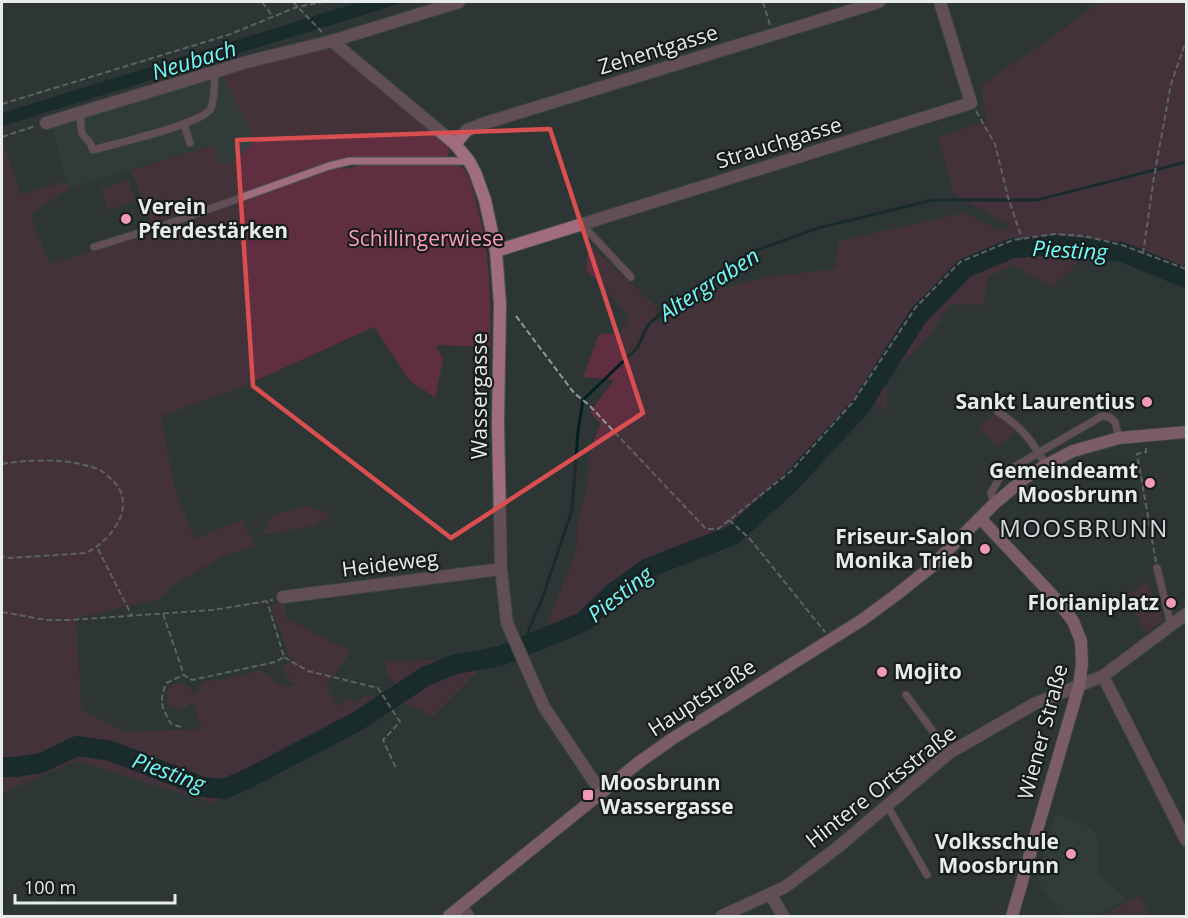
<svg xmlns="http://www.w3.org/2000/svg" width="1188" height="918" font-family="'Open Sans',sans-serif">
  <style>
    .built { fill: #334241 }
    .green { fill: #5f2e40 }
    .water { fill: #022020 }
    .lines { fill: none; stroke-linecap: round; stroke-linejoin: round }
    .stream { stroke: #022020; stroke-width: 3 }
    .river { stroke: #022020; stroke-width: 20 }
    .lane-casing { stroke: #4b5352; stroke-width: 9 }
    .street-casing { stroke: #4b5352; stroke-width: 14 }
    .secondary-casing { stroke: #4b5352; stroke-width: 14 }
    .path { stroke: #929898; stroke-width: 2; stroke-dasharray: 6 3; stroke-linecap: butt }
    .lane { stroke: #9f6d7d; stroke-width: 7 }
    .street { stroke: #9f6d7d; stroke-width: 12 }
    .secondary { stroke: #db8ba6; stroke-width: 12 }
    .marked { fill: none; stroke: #d94f4f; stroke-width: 4.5; stroke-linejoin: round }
    .poi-dot { fill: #f09ab6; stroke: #191c1c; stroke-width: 2 }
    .labels { text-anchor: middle; stroke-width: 4.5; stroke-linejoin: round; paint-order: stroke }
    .street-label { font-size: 21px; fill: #e6ebeb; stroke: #191c1c }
    .poi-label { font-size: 21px; font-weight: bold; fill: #e6ebeb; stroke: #191c1c; text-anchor: end }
    .park-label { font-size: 21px; fill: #fc9dbd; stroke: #191c1c }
    .water-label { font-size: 22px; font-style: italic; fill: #70faf8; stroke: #191c1c }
    .quarter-label { font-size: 24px; letter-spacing: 1.5px; fill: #d2dcdc; stroke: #191c1c }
  </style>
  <rect width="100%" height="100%" fill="#2e3635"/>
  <g class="built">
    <polygon points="221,74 255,141 232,162 220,164 213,145 71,187 66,181 52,126"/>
    <polygon points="1056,814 1084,824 1097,834 1099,874 1127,899 1096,916 1061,916 1036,878"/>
  </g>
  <g class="green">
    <polygon points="1100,2 1186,2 1186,274 1090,250 1053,287 1013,265 988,277 983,305 951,304 929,337 886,377 887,410 870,400 859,412 853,406 796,470 783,481 785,485 731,530 641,565 577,619 544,632 577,550 577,527 588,480 589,450 601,424 590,412 614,380 583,377 599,334 621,333 629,316 586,269 589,244 657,308 653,324 694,306 715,290 763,278 835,269 839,241 964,213 1001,231 1012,227 954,194 938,138 986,121 982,85 1048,40"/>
    <path d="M323 48H332L447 146 450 151 447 157 442 159 346 158 337 160 346 169 361 165H459C469 172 472 187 475 198 490 251 491 292 490 347L436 345 443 360 435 397 410 381 374 327 237 389 161 416 173 482 194 539 242 520 255 546 223 556 173 585 160 599 76 618 81 710 124 732 202 729 193 702 182 710 170 705C158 685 188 672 194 697L203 681 222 680 262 670 278 685 295 686 282 669 291 660 271 606 284 601 286 618 351 652 326 686 339 707 345 699 355 702 367 695 381 698 397 686 387 674 385 661 490 659 433 716 404 703 213 803 76 761 2 793V140L21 195 66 181 71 187 30 215 50 264 154 232 131 170 214 145 220 164 232 162 255 141 221 74Z"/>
    <polygon points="128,180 135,201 108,210 101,189"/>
    <polygon points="995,414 1017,432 997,446 979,426"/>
    <polygon points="308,506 332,515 313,526 263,535 272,515"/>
    <polygon points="1146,582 1164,619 1146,633 1125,596"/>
    <polygon points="1139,896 1150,916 1101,916"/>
  </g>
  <polygon class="water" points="359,2 406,2 2,126 2,113"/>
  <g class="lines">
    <polyline class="stream" points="526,645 529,629 542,599 572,510 578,431 583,400 637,348 648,325 675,301 751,252 818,228 933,200 1037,200 1186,162"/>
    <polyline class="river" points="2,767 15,767 41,763 77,746 111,751 203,787 224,789 247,779 356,722 426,676 456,664 500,656 583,622 613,593 648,568 733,535 791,482 860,407 918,316 965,268 1013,248 1054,245 1122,252 1186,278"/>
    <g class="lane-casing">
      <g id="lane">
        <path d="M80 112C81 119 80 127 82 133 86 140 90 139 93 150 113 144 204 124 211 108 215 98 214 82 215 71"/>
        <polyline points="184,124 190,143"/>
        <polyline points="585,223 588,231 631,277"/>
        <polyline points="94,247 165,225 329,166 350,161 469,161"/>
        <path d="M998 412C1022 427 1032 441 1046 465"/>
        <polyline points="994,504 991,493 1002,474 1102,416 1109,417 1115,422 1119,438"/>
        <polyline points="1157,568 1171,625"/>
        <polyline points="906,695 949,753"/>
        <polyline points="887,805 927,875"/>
      </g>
    </g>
    <g class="street-casing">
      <g id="street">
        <polyline points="332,41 455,144 469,161 475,172 485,200 496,251 500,304 498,423 501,569 507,623 544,707 601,792"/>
        <polyline points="46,123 247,62 332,41 459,2"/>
        <polyline points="455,144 467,130 482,124 879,2"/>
        <polyline points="496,251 971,103 940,2"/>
        <polyline points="283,597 501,569"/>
        <polyline points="1103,676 1186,840"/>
        <polyline points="771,895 783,916"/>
        <polyline points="461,907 468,916"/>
        <polyline points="722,916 785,887 837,848 949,753 1034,704 1103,676 1186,614"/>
      </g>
    </g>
    <g class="secondary-casing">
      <g id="secondary">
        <polyline points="981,519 1055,598 1073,621 1081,641 1082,664 1079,686 1012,916"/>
        <polyline points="449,916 638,763 672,739 862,620 896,595 930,568 994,504 1025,478 1046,465 1073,451 1119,438 1186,432"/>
      </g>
    </g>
    <g class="path">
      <polyline points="262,2 273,17"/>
      <polyline points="293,2 322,32"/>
      <polyline points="763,2 770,25"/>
      <polyline points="2,104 228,35 297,7 323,2"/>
      <polyline points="976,111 995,144 1008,197 1022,239"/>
      <polyline points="2,137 35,126"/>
      <polyline points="1143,254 1154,177 1171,84 1186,41"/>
      <polyline points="516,316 574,393 589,405 706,529 718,529 790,472 853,402 916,307 960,262 1013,240 1055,234 1084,236 1122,245 1186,269"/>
      <polyline points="1146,448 1146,452 1137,454 1156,562"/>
      <path d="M2 464C33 459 67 458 98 469 103 471 108 476 112 480 139 505 111 541 86 553L10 558 2 556"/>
      <polyline points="729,520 750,539 825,632"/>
      <polyline points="98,549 132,616"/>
      <polyline points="2,612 46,620 70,620 213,610 273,600"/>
      <polyline points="163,614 184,675"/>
      <polyline points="284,657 308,671 378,688 400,722 383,740 396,768"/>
      <path d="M181 727 171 724C161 705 159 703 166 683L184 675 192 680 275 662 284 657 267 601"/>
    </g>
    <use href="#lane" class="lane"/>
    <use href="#street" class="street"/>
    <use href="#secondary" class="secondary"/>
  </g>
  <path d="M0 0H1188V918H0ZM550 129 643 413 451 538 253 386 237 140Z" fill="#2e3635" fill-opacity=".55" fill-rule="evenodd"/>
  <path class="marked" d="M550 129 643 413 451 538 253 386 237 140Z"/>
  <g class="poi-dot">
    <circle cx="126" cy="219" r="6"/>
    <circle cx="1147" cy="402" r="6"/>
    <circle cx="1150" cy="483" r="6"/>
    <circle cx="985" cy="549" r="6"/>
    <circle cx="1171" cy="603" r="6"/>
    <circle cx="882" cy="672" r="6"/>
    <rect x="582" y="789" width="12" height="12" rx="3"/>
    <circle cx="1071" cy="854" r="6"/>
  </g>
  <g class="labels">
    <g class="street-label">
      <text transform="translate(658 50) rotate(-17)" y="7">Zehentgasse</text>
      <text transform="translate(779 143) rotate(-17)" y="7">Strauchgasse</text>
      <text transform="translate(480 396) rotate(-90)" y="7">Wassergasse</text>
      <text transform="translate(390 564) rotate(-7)" y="7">Heideweg</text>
      <text transform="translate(702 698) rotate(-33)" y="7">Hauptstraße</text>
      <text transform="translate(1043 732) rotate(-75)" y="7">Wiener Straße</text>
      <text transform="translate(881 787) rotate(-38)" y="7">Hintere Ortsstraße</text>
    </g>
    <g class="poi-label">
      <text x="138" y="214" text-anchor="start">Verein<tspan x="138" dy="24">Pferdestärken</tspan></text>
      <text x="1135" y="409">Sankt Laurentius</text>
      <text x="1138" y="478">Gemeindeamt<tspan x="1138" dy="24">Moosbrunn</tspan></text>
      <text x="973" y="544">Friseur-Salon<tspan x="973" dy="24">Monika Trieb</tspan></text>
      <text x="1159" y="610">Florianiplatz</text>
      <text x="894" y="679" text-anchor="start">Mojito</text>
      <text x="600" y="790" text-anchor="start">Moosbrunn<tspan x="600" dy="24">Wassergasse</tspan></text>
      <text x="1059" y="849">Volksschule<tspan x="1059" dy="24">Moosbrunn</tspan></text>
    </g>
    <g class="park-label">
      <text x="426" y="246">Schillingerwiese</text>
    </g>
    <g class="water-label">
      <text transform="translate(194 60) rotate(-17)" y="8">Neubach</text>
      <text transform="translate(1070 250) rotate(3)" y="8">Piesting</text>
      <text transform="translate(709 284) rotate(-33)" y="8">Altergraben</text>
      <text transform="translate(620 594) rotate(-38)" y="8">Piesting</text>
      <text transform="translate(169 772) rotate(20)" y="8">Piesting</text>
    </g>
    <g class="quarter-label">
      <text x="1084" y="537">MOOSBRUNN</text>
    </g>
  </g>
  <rect width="1188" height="918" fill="none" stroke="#e6ebeb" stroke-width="6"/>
  <path d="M15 894v9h160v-9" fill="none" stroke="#e6ebeb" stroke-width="3"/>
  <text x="24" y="894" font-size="18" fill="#e6ebeb" stroke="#191c1c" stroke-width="4.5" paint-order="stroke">100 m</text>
</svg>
